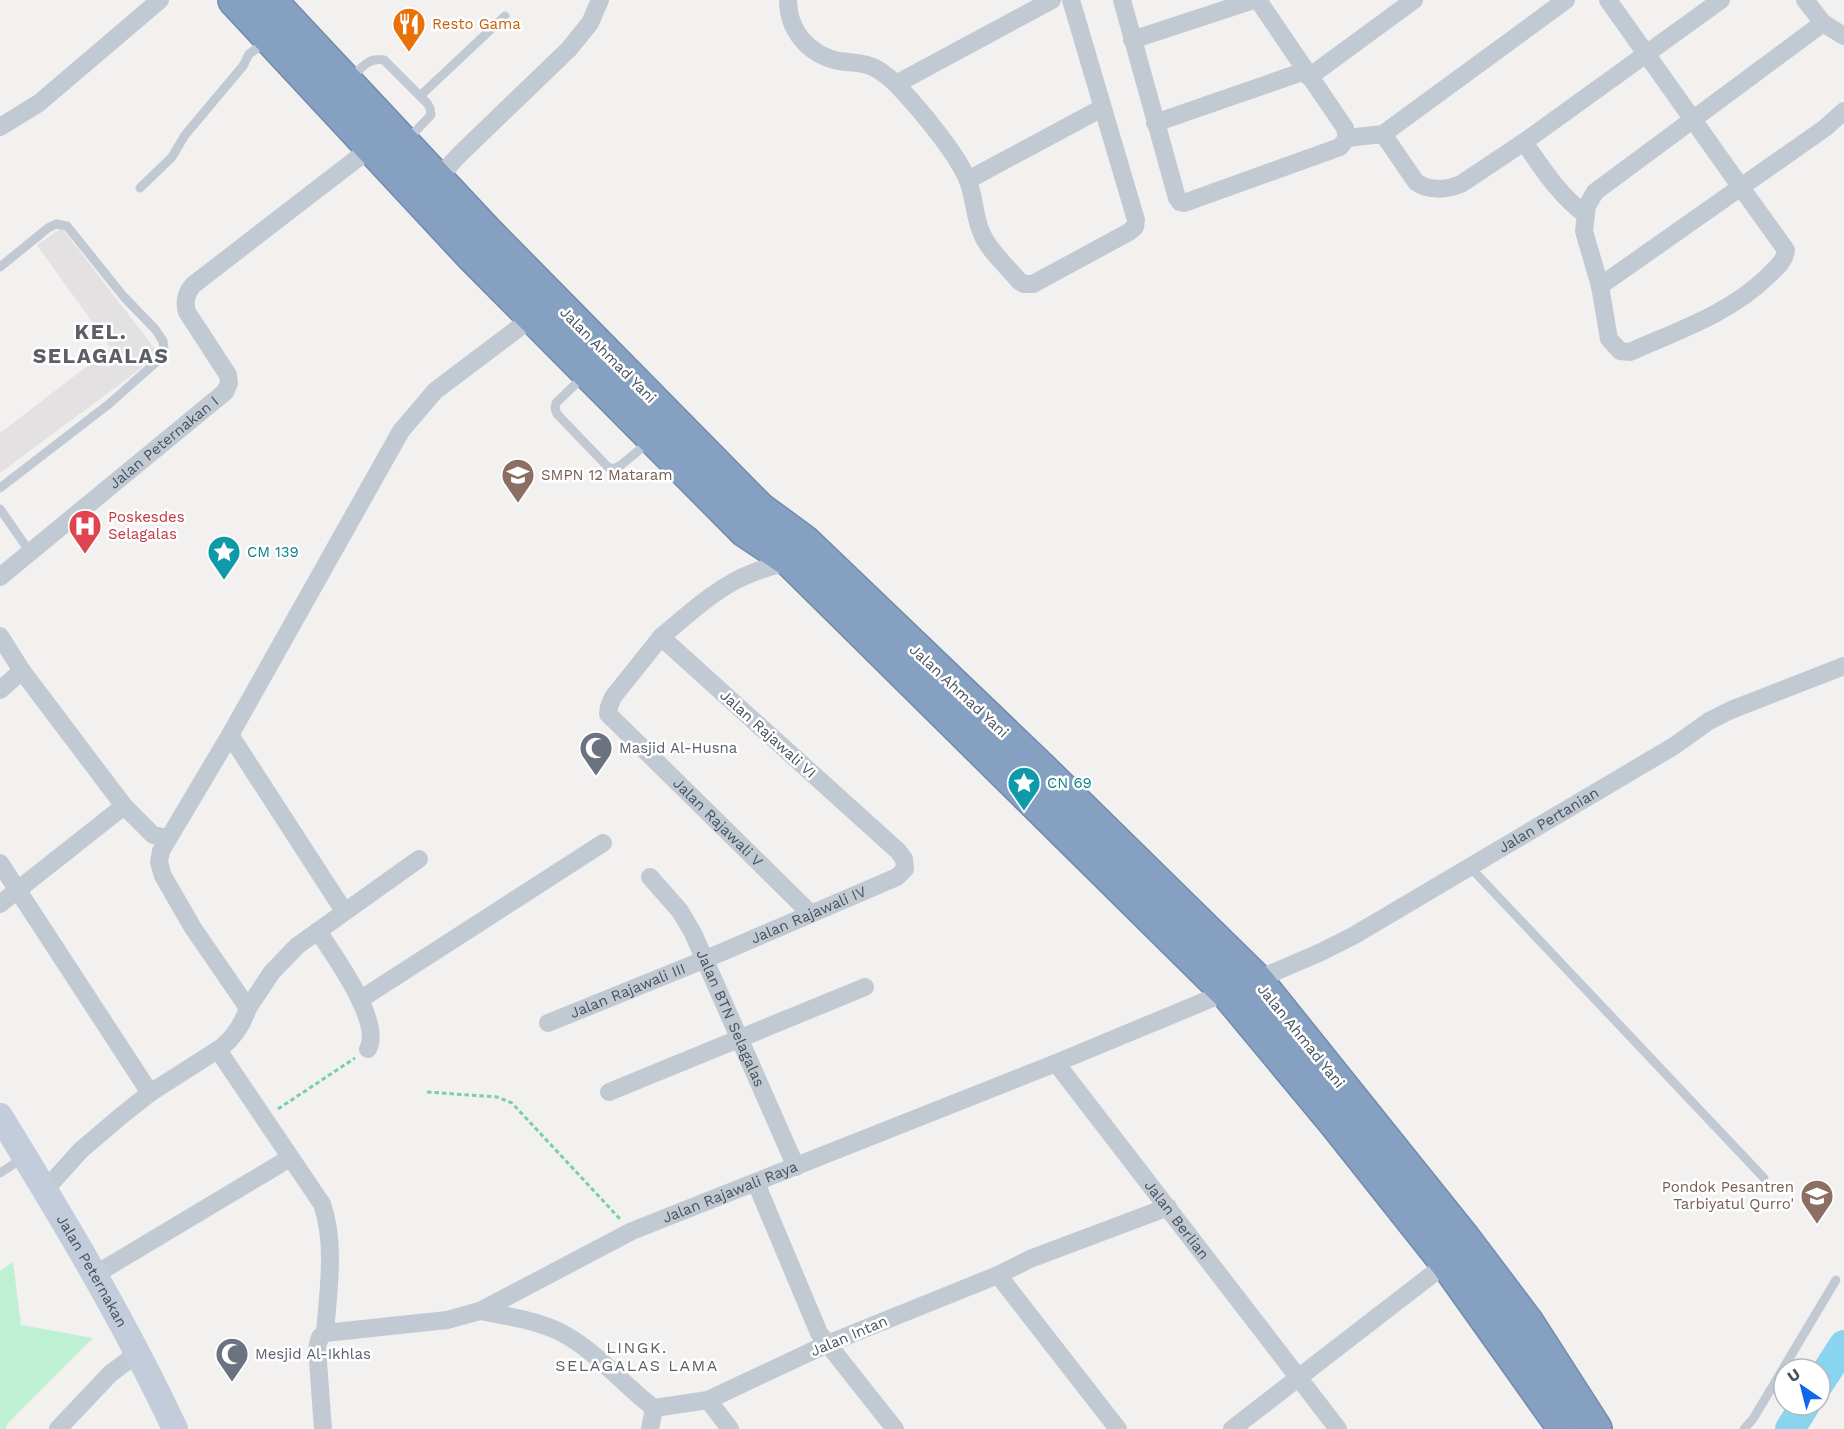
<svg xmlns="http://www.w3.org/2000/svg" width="1844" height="1429" font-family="'Work Sans',sans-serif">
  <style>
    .education { fill: #e4e1e2 }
    .green { fill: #bef1d4 }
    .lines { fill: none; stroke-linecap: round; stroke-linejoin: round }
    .river { stroke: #89d5f0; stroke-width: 30 }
    .highway-casing { stroke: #718bad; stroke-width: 36 }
    .path { stroke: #74d1a8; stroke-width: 3; stroke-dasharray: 4.5 3; stroke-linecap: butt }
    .lane { stroke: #c1cad3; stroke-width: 9 }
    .street { stroke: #c1cad3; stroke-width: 18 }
    .secondary { stroke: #c2ccda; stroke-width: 26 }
    .highway { stroke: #86a0c1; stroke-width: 33 }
    .labels { text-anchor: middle; stroke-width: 5; stroke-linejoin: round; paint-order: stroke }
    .food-label { font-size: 15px; fill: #c56008; stroke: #fff; text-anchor: start }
    .street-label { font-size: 15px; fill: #47525f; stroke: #fff }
    .education-label { font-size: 15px; fill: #785e54; stroke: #fff; text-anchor: start }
    .health-label { font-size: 15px; fill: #be3a42; stroke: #fff; text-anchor: start }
    .culture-label { font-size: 15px; fill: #0d838f; stroke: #fff; text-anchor: start }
    .worship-label { font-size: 15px; fill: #5b616d; stroke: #fff; text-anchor: start }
    .neighbourhood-label { font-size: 16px; letter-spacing: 1.5px; fill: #5c6066; stroke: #fff }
    .district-label { font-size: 21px; font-weight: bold; letter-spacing: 1.5px; fill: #5c6066; stroke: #fff }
  </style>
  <rect width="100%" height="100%" fill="#f3f0f0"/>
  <polygon class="education" points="62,228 158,353 135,373 0,473 0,433 111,348 37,245"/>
  <polygon class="green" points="13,1262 21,1325 93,1338 9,1422 5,1429 0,1429 0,1271"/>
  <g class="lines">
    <g class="river">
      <polyline points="1820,1382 1844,1345"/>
      <polyline points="1790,1429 1805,1405"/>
    </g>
    <g class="highway-casing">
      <g id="highway">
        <polyline points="235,0 472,255 745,530 791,561 1227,992 1335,1122 1447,1263 1565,1429"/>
        <polyline points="269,0 488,234 759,509 804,542 1042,770 1256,980 1463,1238 1527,1323 1595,1429"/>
      </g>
    </g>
    <g class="path">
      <polyline points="427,1092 497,1097 512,1103 620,1219"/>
      <polyline points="278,1109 355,1058"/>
    </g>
    <g class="lane">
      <path d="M351 79C361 68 368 57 384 60L427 103 430 108 431 115 408 139"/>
      <polyline points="420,96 505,16"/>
      <polyline points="140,188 172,157 185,135 243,66 249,54 267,41"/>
      <polyline points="0,267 48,228 56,224 67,226 124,297 155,329 163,341 164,350 162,357 109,404 0,488"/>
      <polyline points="585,375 556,403 555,408 557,414 608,467 614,469 621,465 649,442"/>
      <polyline points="0,509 30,552"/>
      <polyline points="1470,867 1764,1178"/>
      <polyline points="0,1173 23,1158"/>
      <polyline points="1744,1429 1753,1419 1836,1280"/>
    </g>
    <g class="street">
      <path d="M788 0C788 31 809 55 839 61 851 63 864 62 875 68 882 72 891 79 897 85 917 106 958 154 968 181 975 198 974 217 982 234 989 251 1007 266 1019 281L1024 284H1033L1129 232 1135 227 1136 220 1071 0"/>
      <polyline points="1122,0 1177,198 1180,202 1184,203 1340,147 1347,138 1345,128 1258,0"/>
      <path d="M1608 0C1667 83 1726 167 1786 250 1785 261 1776 268 1768 276 1729 314 1679 330 1630 352L1620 351 1609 339 1600 286 1584 231 1587 206 1595 192 1823 23 1844 36"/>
      <polyline points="1805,0 1823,23"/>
      <polyline points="1132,40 1254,0"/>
      <polyline points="1309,77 1414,0"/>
      <polyline points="896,84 1052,0"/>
      <polyline points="1155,123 1305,71"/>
      <polyline points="0,127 39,103 160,0"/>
      <path d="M1383 134 1416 182C1429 191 1446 190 1461 184L1524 142 1721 0"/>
      <polyline points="1347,138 1383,134 1566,0"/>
      <path d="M1524 142C1542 168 1559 195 1585 214"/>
      <polyline points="437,179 458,156 569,49 590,23 600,0"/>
      <polyline points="968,180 1102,108"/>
      <polyline points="1600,286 1825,128 1844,111"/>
      <path id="s1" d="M0 577 225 392 229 383 228 375 187 312C184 302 186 293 193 285L372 147"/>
      <polyline points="0,636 22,671 124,806 153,835 168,838"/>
      <path d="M661 637C684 618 706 597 733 582 751 572 771 566 791 561"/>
      <polyline points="0,690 22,671"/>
      <polyline points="230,735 344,911"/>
      <polyline points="0,863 150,1093"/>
      <path id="s2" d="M650 877 680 911 693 933 796 1167"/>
      <polyline points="0,904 124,806"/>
      <path d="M318 931C333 954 383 1022 368 1049"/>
      <path id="s3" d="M1256 980 1319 953 1353 936 1674 746 1709 721 1731 710 1844 666"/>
      <polyline points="361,999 603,843"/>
      <polyline points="248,1008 272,972 297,946 419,859"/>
      <path id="s4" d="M548 1023 706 959 897 877 905 869 904 859 898 851 661 637 613 697 609 707 608 714 810 913"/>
      <path d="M218 1050 322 1204C336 1244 328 1292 325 1333L320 1337 317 1348 323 1429"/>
      <path id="s5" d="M1056 1063 1338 1429"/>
      <polyline points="609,1092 865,987"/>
      <polyline points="756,1183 819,1333 895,1429"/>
      <path d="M45 1190 81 1150 121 1116 150 1093 222 1047C234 1037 243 1023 248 1008L193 928 163 876 159 862 161 851 230 735 401 431 435 391 533 317"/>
      <polyline points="96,1274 290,1158"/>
      <polyline points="998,1275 1030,1259 1168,1207"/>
      <polyline points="325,1333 447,1320 480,1311"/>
      <polyline points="708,1400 730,1429"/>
      <polyline points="58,1429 110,1374 139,1352"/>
      <polyline points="650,1429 654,1408"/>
      <path id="s6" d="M1118 1429 998 1275 827 1344 708 1400 654 1408C623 1385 596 1350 560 1332 535 1320 507 1316 480 1311L632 1231 1056 1063 1227 992"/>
      <polyline points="1232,1429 1447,1263"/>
    </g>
    <path class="secondary" id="s7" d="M0 1116C63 1219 124 1320 175 1429"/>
    <use href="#highway" class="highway"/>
  </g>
  <defs>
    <g id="restaurant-pin" transform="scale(1.725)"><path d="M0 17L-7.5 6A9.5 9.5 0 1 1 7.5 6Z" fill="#e8710a" stroke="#fff"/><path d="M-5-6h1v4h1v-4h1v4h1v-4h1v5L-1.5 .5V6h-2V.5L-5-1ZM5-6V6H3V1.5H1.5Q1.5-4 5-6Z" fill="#fff"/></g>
    <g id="school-pin" transform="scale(1.725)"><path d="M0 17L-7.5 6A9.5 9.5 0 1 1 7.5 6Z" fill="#8d6e63" stroke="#fff"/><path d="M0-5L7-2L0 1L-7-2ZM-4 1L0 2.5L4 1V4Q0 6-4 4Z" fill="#fff"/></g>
    <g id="hospital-pin" transform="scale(1.725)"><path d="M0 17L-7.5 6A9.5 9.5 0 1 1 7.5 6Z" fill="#e0444e" stroke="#fff"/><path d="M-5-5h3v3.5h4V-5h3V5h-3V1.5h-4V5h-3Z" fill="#fff"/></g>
    <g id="sight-pin" transform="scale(1.725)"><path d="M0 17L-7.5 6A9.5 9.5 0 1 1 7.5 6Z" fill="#0f9aa8" stroke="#fff"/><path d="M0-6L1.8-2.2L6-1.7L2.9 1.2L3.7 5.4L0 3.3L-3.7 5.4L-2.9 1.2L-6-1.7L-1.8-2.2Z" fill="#fff"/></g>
    <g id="mosque-pin" transform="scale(1.725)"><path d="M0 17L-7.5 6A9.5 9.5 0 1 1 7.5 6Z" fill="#6b7280" stroke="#fff"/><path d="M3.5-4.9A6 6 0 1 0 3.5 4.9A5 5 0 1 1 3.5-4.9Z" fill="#fff"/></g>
  </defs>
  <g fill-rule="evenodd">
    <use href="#restaurant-pin" x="409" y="24"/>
    <use href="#school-pin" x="518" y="475"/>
    <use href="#hospital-pin" x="85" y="526"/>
    <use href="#sight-pin" x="224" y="552"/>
    <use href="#mosque-pin" x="596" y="748"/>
    <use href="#sight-pin" x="1024" y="783"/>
    <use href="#school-pin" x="1817" y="1196"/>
    <use href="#mosque-pin" x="232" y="1354"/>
  </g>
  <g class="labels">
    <g class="food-label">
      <text x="432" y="29">Resto Gama</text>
    </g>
    <g class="street-label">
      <text transform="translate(608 355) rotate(45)" y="5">Jalan Ahmad Yani</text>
      <text dy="5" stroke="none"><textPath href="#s1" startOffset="212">Jalan Peternakan I</textPath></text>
      <text transform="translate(959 691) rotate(43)" y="5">Jalan Ahmad Yani</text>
      <text transform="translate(768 734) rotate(42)" y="5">Jalan Rajawali VI</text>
      <text dy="5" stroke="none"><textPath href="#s3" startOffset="334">Jalan Pertanian</textPath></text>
      <text dy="5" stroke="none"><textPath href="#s4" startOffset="978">Jalan Rajawali V</textPath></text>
      <text dy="5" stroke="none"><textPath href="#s4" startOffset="282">Jalan Rajawali IV</textPath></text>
      <text dy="5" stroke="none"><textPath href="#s4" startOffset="86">Jalan Rajawali III</textPath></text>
      <text dy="5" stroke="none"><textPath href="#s2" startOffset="164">Jalan BTN Selagalas</textPath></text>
      <text transform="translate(1301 1036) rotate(51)" y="5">Jalan Ahmad Yani</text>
      <text dy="5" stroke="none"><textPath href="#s6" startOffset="1047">Jalan Rajawali Raya</textPath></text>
      <text dy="5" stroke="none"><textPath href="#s5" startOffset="198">Jalan Berlian</textPath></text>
      <text dy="5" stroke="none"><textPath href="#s7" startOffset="180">Jalan Peternakan</textPath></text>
      <text transform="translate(849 1336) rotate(-23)" y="5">Jalan Intan</text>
    </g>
    <g class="education-label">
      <text x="541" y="480">SMPN 12 Mataram</text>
      <text x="1794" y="1192" text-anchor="end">Pondok Pesantren<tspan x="1794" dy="17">Tarbiyatul Qurro'</tspan></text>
    </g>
    <g class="health-label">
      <text x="108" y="522">Poskesdes<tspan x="108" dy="17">Selagalas</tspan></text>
    </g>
    <g class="culture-label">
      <text x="247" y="557">CM 139</text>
      <text x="1047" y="788">CN 69</text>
    </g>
    <g class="worship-label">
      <text x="619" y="753">Masjid Al-Husna</text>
      <text x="255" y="1359">Mesjid Al-Ikhlas</text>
    </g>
    <g class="neighbourhood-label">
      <text x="637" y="1353">LINGK.<tspan x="637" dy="18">SELAGALAS LAMA</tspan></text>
    </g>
    <g class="district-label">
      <text x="101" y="339">KEL.<tspan x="101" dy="24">SELAGALAS</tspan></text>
    </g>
  </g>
  <g transform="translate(1802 1387) rotate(325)"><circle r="28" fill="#ffffff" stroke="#b5babf" stroke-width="1.5"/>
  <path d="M0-4.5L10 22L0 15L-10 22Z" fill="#1166ec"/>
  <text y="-9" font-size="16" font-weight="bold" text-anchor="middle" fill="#47525f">U</text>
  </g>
</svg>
